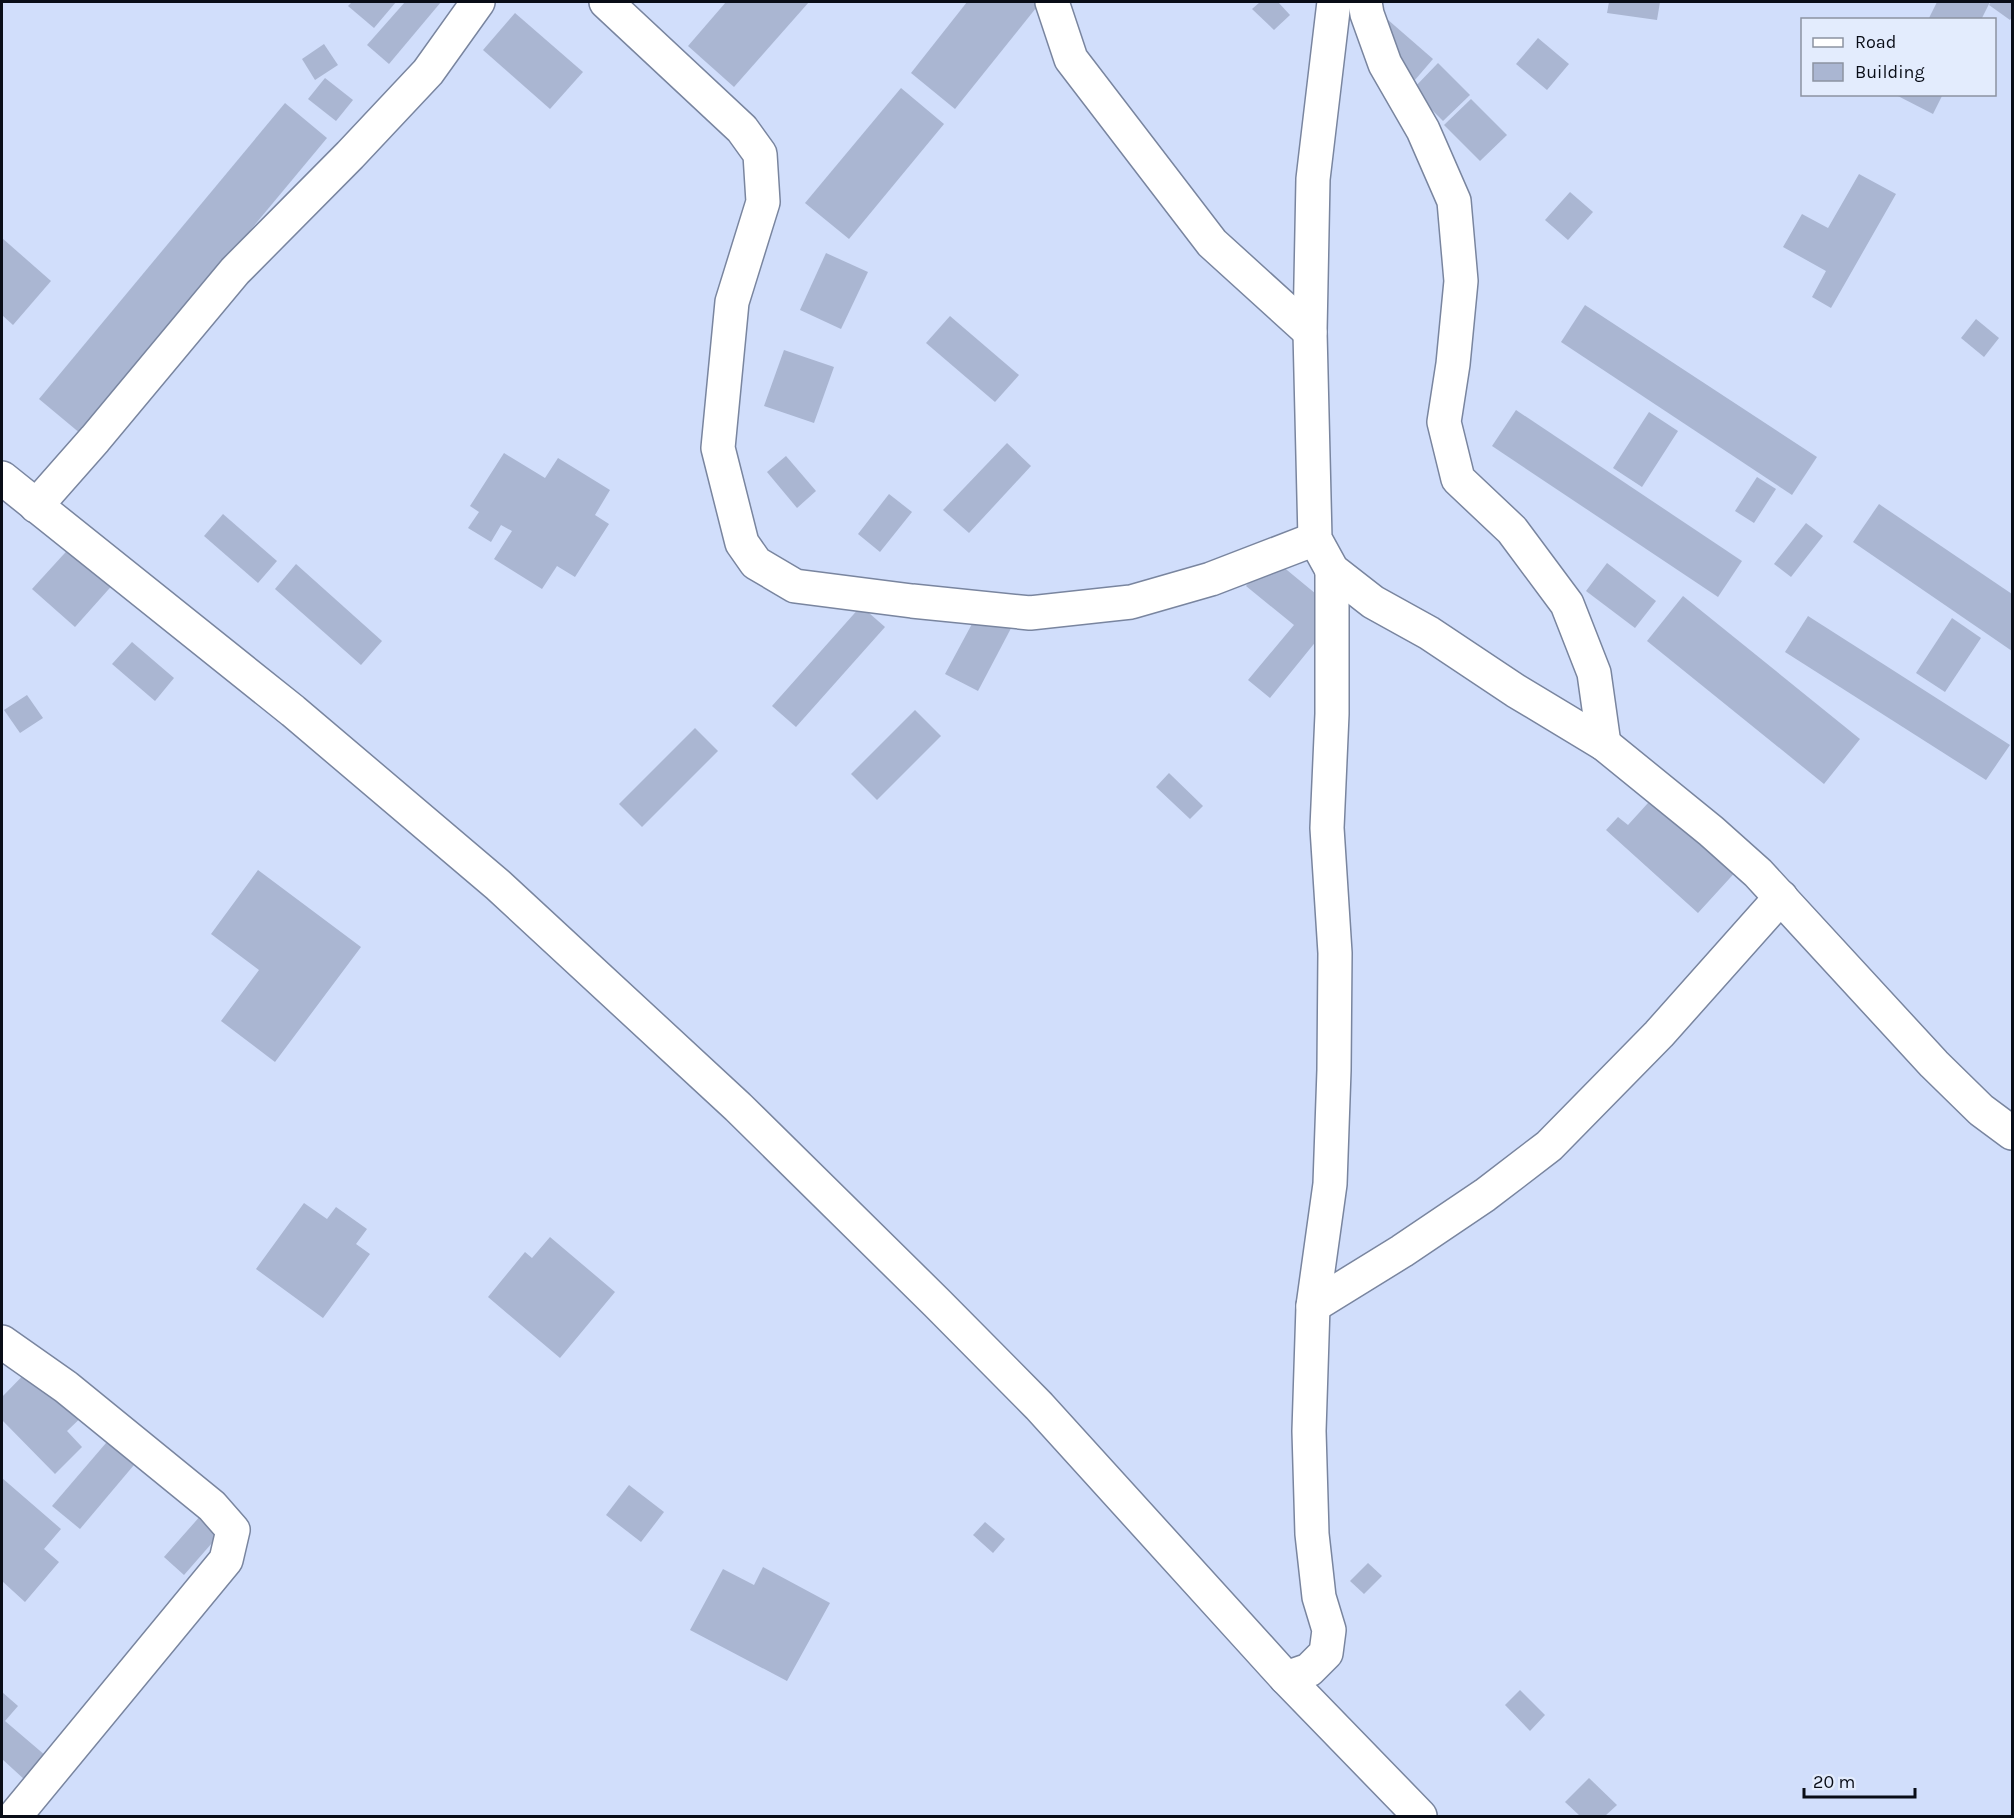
<svg xmlns="http://www.w3.org/2000/svg" width="2014" height="1818" font-family="Karla,sans-serif">
  <style>
    .building { fill: #aab6d2 }
    .lines { fill: none; stroke-linecap: round; stroke-linejoin: round }
    .minor-casing { stroke: #79859f; stroke-width: 36 }
    .minor { stroke: #fff; stroke-width: 33 }
  </style>
  <rect width="100%" height="100%" fill="#d1defb"/>
  <g class="building">
    <polygon points="352,2 396,2 374,28 348,6"/>
    <polygon points="405,2 441,2 389,64 367,45"/>
    <polygon points="726,2 809,2 734,87 688,46"/>
    <polygon points="967,2 1040,3 955,109 911,73"/>
    <polygon points="1260,2 1278,2 1290,15 1274,30 1252,9"/>
    <polygon points="1609,2 1660,2 1657,20 1607,13"/>
    <polygon points="1937,2 1990,2 1981,20 1928,20"/>
    <polygon points="1991,2 2012,2 2012,17 2010,20 1989,5"/>
    <polygon points="515,13 583,72 550,109 483,50"/>
    <polygon points="1387,19 1433,59 1408,88 1362,47"/>
    <polygon points="1538,38 1569,64 1547,90 1516,64"/>
    <polygon points="324,44 338,65 315,80 302,59"/>
    <polygon points="1438,63 1470,95 1443,121 1412,90"/>
    <polygon points="325,78 353,100 336,121 308,99"/>
    <polygon points="901,88 944,124 849,239 805,203"/>
    <polygon points="1894,94 1943,94 1933,114"/>
    <polygon points="1471,99 1507,135 1480,161 1444,125"/>
    <polygon points="285,103 327,138 81,434 39,399"/>
    <polygon points="1859,174 1896,194 1831,308 1812,297 1826,271 1783,247 1802,214 1828,228"/>
    <polygon points="1570,192 1593,212 1568,240 1545,220"/>
    <polygon points="2,238 51,281 13,325 2,315"/>
    <polygon points="826,253 868,272 841,329 800,310"/>
    <polygon points="1585,305 1817,457 1792,495 1561,342"/>
    <polygon points="950,316 1019,375 995,402 926,343"/>
    <polygon points="1976,319 1999,338 1984,357 1961,338"/>
    <polygon points="784,350 834,367 814,423 764,406"/>
    <polygon points="1516,410 1742,561 1718,597 1492,446"/>
    <polygon points="1649,412 1678,431 1642,487 1613,468"/>
    <polygon points="1007,443 1031,466 969,533 943,510"/>
    <polygon points="504,453 545,478 558,458 610,490 595,515 609,524 575,577 557,566 542,589 494,559 512,531 501,525 491,542 468,528 479,512 470,506"/>
    <polygon points="786,456 816,491 797,508 767,472"/>
    <polygon points="1757,477 1776,489 1754,523 1735,511"/>
    <polygon points="889,494 912,512 880,552 858,534"/>
    <polygon points="1879,504 2012,594 2012,651 1853,542"/>
    <polygon points="223,514 277,561 258,583 204,536"/>
    <polygon points="1806,523 1823,536 1791,577 1774,564"/>
    <polygon points="74,543 116,581 75,627 32,589"/>
    <polygon points="1270,556 1339,613 1270,698 1248,680 1294,625 1246,586"/>
    <polygon points="1607,563 1656,601 1635,628 1586,591"/>
    <polygon points="296,564 382,641 361,665 275,589"/>
    <polygon points="987,596 1019,613 978,691 945,674"/>
    <polygon points="1683,596 1860,739 1824,784 1647,641"/>
    <polygon points="861,606 885,627 796,727 772,706"/>
    <polygon points="1808,616 2010,745 1986,780 1785,652"/>
    <polygon points="1952,618 1981,638 1945,692 1916,673"/>
    <polygon points="132,642 174,678 155,701 112,664"/>
    <polygon points="27,695 43,718 20,733 4,710"/>
    <polygon points="915,710 941,736 877,800 851,774"/>
    <polygon points="695,728 718,751 642,827 619,804"/>
    <polygon points="1169,773 1203,806 1190,819 1156,787"/>
    <polygon points="1668,781 1750,856 1698,913 1606,830 1618,817 1628,825"/>
    <polygon points="258,870 361,947 275,1062 221,1021 259,970 211,934"/>
    <polygon points="304,1203 327,1219 336,1207 367,1229 356,1244 370,1254 323,1318 256,1269"/>
    <polygon points="550,1237 615,1292 560,1358 488,1297 525,1252 532,1258"/>
    <polygon points="41,1357 92,1407 67,1431 82,1447 55,1474 2,1420 2,1397"/>
    <polygon points="112,1436 139,1459 80,1529 52,1506"/>
    <polygon points="172,1451 240,1511 184,1575 164,1557 202,1514 154,1472"/>
    <polygon points="2,1478 61,1529 44,1549 59,1562 25,1602 2,1581"/>
    <polygon points="629,1485 664,1512 641,1542 606,1515"/>
    <polygon points="985,1522 1005,1539 993,1553 973,1535"/>
    <polygon points="1368,1563 1382,1576 1364,1594 1350,1581"/>
    <polygon points="763,1567 830,1603 787,1681 690,1630 723,1569 754,1585"/>
    <polygon points="1520,1690 1545,1715 1530,1731 1505,1705"/>
    <polygon points="2,1692 18,1706 5,1721 46,1756 25,1780 2,1759"/>
    <polygon points="1589,1778 1617,1805 1605,1816 1580,1816 1565,1802"/>
  </g>
  <g class="lines">
    <g class="minor-casing">
      <g id="minor">
        <polyline points="606,2 742,129 760,154 763,202 732,302 718,448 742,543 756,563 795,586 912,601 1030,613 1131,602 1211,579 1315,539"/>
        <polyline points="1052,2 1071,59 1212,243 1310,332"/>
        <polyline points="1334,2 1313,179 1310,332 1315,539 1332,570 1373,602 1429,633 1516,691 1604,744 1711,831 1758,873 1934,1064 1981,1110 2012,1133"/>
        <polyline points="1365,2 1367,14 1385,64 1423,130 1454,201 1461,281 1453,364 1444,422 1458,479 1512,530 1567,604 1594,673 1604,744"/>
        <polyline points="2,478 293,711 498,885 738,1107 937,1303 1039,1406 1286,1678 1420,1816"/>
        <polyline points="36,506 95,439 235,271 350,155 428,72 478,2"/>
        <polyline points="1313,1306 1402,1251 1485,1195 1549,1146 1659,1034 1781,897"/>
        <polyline points="2,1342 66,1387 212,1506 233,1530 226,1560 15,1816"/>
        <polyline points="1286,1678 1309,1670 1326,1653 1329,1630 1319,1597 1312,1534 1309,1431 1313,1306 1330,1184 1334,1070 1335,953 1327,828 1332,714 1332,570"/>
      </g>
    </g>
    <use href="#minor" class="minor"/>
  </g>
  <rect width="2014" height="1818" fill="none" stroke="#090d17" stroke-width="6"/>
  <rect x="1801" y="18" width="195" height="78" fill="#e3ecfd" stroke="#8c93a1" stroke-width="1.5"/>
  <rect x="1813" y="38" width="30" height="9" fill="#ffffff" stroke="#8c93a1" stroke-width="1.5"/>
  <text x="1855" y="48" font-size="18" fill="#090d17">Road</text>
  <rect x="1813" y="63" width="30" height="18" fill="#aab6d2" stroke="#8c93a1" stroke-width="1.5"/>
  <text x="1855" y="78" font-size="18" fill="#090d17">Building</text>
  <path d="M1804 1788v9h111v-9" fill="none" stroke="#090d17" stroke-width="3"/>
  <text x="1813" y="1788" font-size="18" fill="#090d17" stroke="#e3ecfd" stroke-width="4.5" paint-order="stroke">20 m</text>
</svg>
